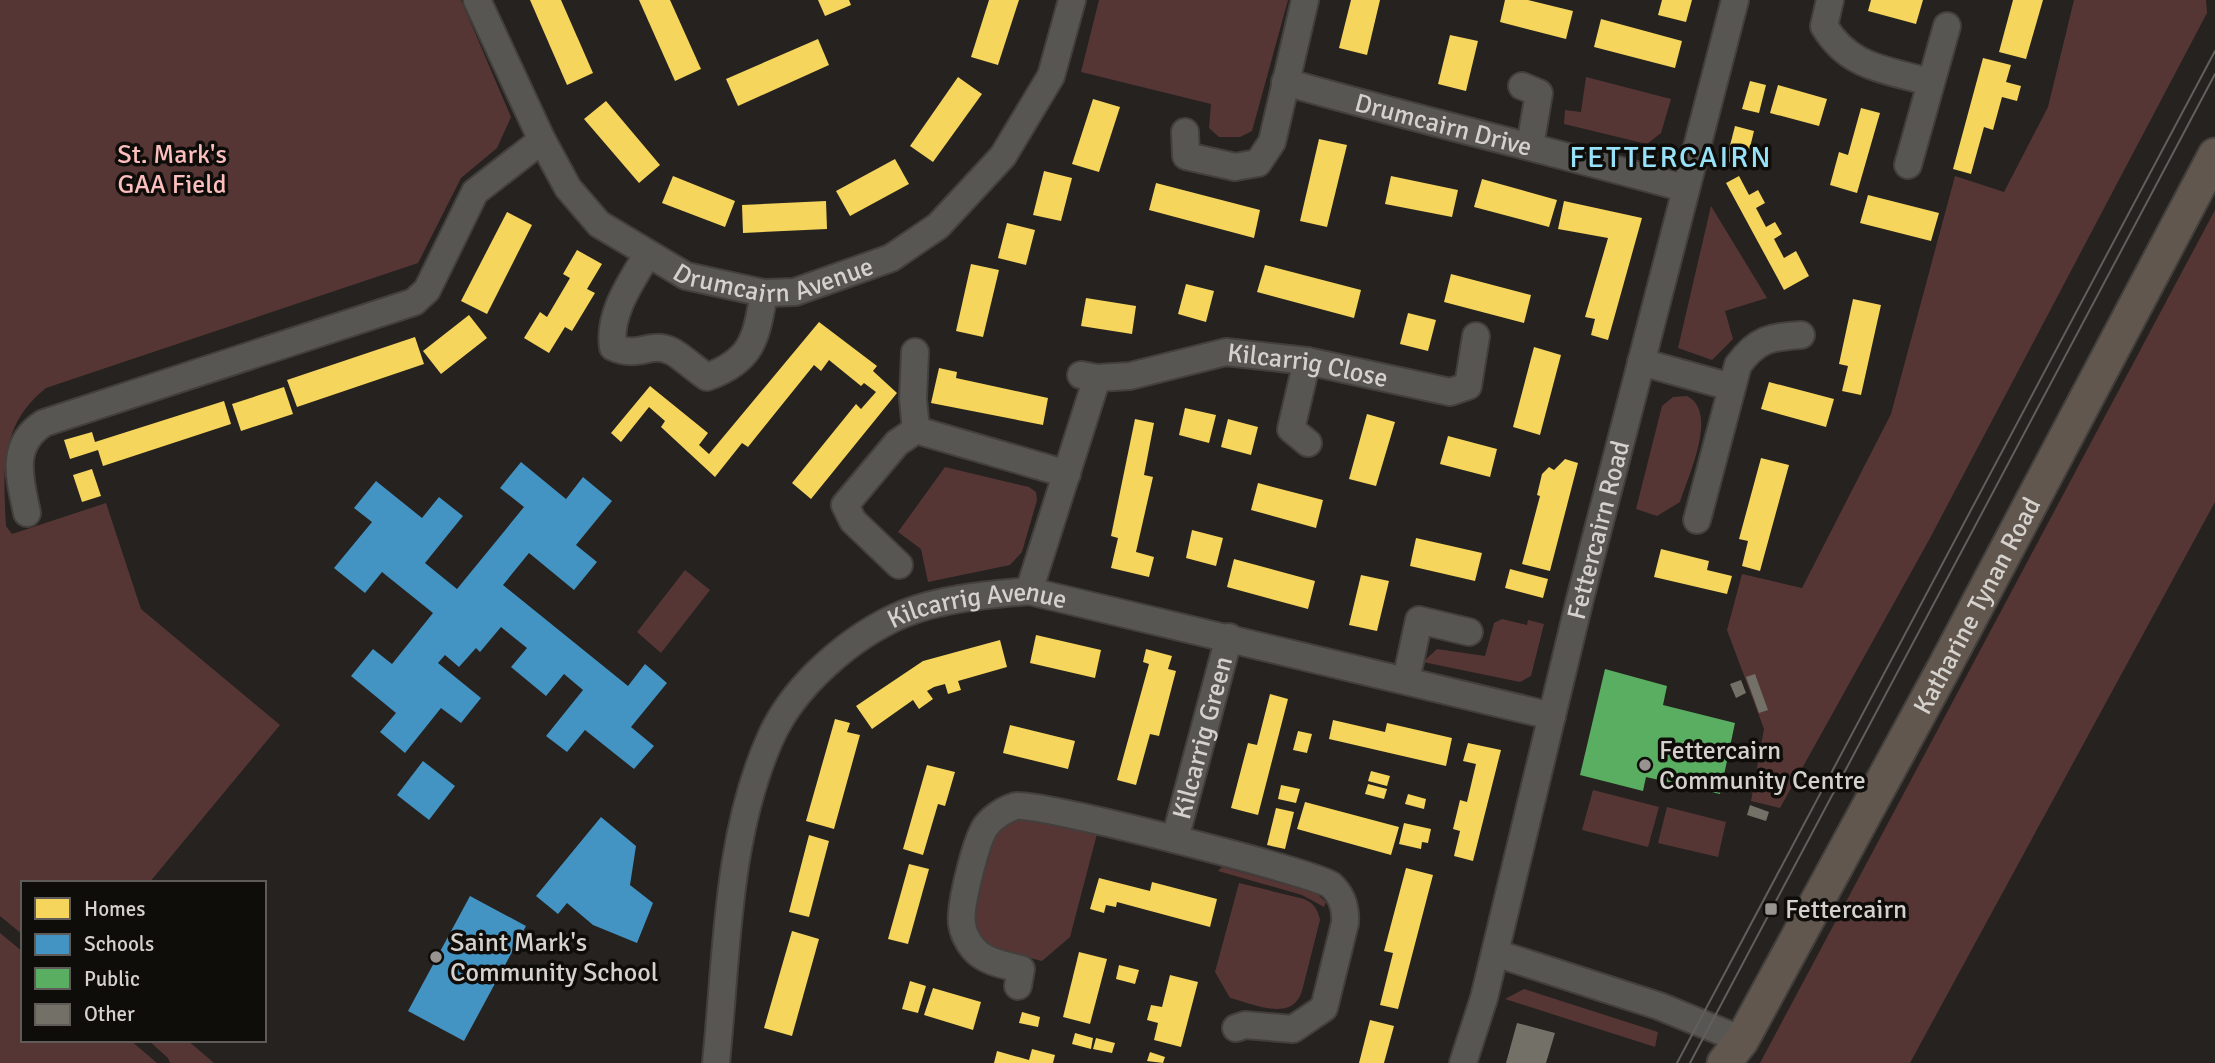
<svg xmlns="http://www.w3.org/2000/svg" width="2215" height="1063" font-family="Signika,sans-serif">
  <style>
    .green { fill: #563635 }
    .homes { fill: #f6d55c }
    .schools { fill: #4393c3 }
    .public { fill: #5aae61 }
    .building { fill: #737167 }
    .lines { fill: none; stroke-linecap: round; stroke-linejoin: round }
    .minor-casing { stroke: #423f3c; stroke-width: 30 }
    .major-casing { stroke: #423f3c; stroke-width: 37 }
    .minor { stroke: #585653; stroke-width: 26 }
    .major { stroke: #61574e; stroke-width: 33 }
    .tram { stroke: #615f5d; stroke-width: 2 }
    .poi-dot { fill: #979490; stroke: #0f0d0a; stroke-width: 2.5 }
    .labels { text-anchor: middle; stroke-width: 7; stroke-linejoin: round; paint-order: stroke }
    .street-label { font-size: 26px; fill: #d5d1cd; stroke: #0f0d0a }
    .park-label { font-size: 26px; fill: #fdbebe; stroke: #0f0d0a }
    .poi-label { font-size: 26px; fill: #d5d1cd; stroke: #0f0d0a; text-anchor: start }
    .quarter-label { font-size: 30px; letter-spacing: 2px; fill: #98e2f9; stroke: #0f0d0a }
  </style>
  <rect width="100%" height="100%" fill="#25221f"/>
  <g class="green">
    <path d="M0 0H461L511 117 497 148 461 178 418 263 46 388C0 424 3 471 6 526L12 534 106 503 141 609 280 725 149 883H23V935L0 916Z"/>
    <polygon points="1099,0 1288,0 1252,131 1240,137 1219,137 1209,128 1211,104 1081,72"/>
    <polygon points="2074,0 2206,0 2207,13 1929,540 1780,808 1751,801 1764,729 1727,630 1742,574 1802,588 1891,414 1955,176 2004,192 2048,107"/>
    <polygon points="1586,77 1671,99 1661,133 1647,144 1564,124 1565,110 1581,112"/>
    <polygon points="1711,206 1767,298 1725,311 1733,339 1712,360 1678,348"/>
    <polygon points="2215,210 2215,502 1910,1063 1760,1063"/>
    <path d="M1687 396C1719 412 1688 476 1680 502L1657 516 1636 509 1662 406 1673 397Z"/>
    <polygon points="945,467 1029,487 1036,492 1037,500 1022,552 1010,565 928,582 921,549 898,532"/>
    <polygon points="685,570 710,590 661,653 637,632"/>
    <polygon points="1502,619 1527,625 1528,620 1544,624 1531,676 1520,682 1423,662 1437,649 1485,656 1494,623"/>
    <polygon points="1593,790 1659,807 1648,847 1582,830"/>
    <polygon points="1667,807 1726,822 1718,857 1658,843"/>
    <polygon points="1028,816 1097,834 1070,937 1042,961 988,947 976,933 973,916 995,833 1007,820"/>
    <polygon points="1222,867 1316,893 1326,902 1324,907 1302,895 1218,871"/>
    <path d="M1239 883 1304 899C1314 903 1318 910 1320 920L1302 991C1292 1023 1254 1004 1230 998L1215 972Z"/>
    <polygon points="0,933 23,952 23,1040 130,1040 157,1063 0,1063"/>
    <polygon points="1524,989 1658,1032 1655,1047 1505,999"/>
    <polygon points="148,1040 187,1040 214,1063 170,1063 168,1058"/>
  </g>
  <g class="homes">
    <polygon points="530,0 561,0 593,73 567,85"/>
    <polygon points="639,0 670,0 701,69 675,81"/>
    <polygon points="818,0 849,0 851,5 825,16"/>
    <polygon points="989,0 1019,0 998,65 971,57"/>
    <polygon points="1351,0 1380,0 1367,55 1339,48"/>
    <polygon points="1505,0 1528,0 1573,11 1566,39 1500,22"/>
    <polygon points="1662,0 1692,0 1686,22 1658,15"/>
    <polygon points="1871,0 1923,0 1916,24 1868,11"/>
    <polygon points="2013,0 2043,0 2026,59 1999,52"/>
    <polygon points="1601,19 1682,41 1675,68 1594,47"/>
    <polygon points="1450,35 1478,41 1466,91 1438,84"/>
    <polygon points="818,39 829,65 738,106 726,79"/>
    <polygon points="1983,58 2011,65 2006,82 2021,86 2017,101 2002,97 1993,130 1984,127 1971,174 1953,169"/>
    <polygon points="958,77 982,94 933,162 910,146"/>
    <polygon points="1750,81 1766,85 1759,113 1742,109"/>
    <polygon points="1778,85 1827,99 1819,126 1770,113"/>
    <polygon points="1093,99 1120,107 1099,172 1072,164"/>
    <polygon points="606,101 660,165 639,183 584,119"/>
    <polygon points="1861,108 1880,113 1857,193 1830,185 1839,152 1848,155"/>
    <polygon points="1735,126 1754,131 1745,168 1726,161"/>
    <polygon points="1319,139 1347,145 1327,227 1300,221"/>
    <polygon points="895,159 909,184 850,216 836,191"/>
    <polygon points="1044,171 1072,178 1061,221 1033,215"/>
    <polygon points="673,176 735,201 725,227 662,203"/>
    <polygon points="1391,176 1458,190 1452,217 1385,204"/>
    <polygon points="1739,176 1749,195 1758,190 1765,203 1756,208 1766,227 1775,222 1782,234 1774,239 1784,258 1796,251 1809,276 1784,290 1726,183"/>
    <polygon points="1482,179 1557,200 1549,227 1474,207"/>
    <polygon points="1156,183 1260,210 1254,238 1149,210"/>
    <polygon points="1868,195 1939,213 1931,241 1860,223"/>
    <polygon points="826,201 827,229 743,233 742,205"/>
    <polygon points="1564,201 1642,218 1608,340 1591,335 1595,319 1585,317 1608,238 1558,229"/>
    <polygon points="507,212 532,225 487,314 461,301"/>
    <polygon points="1007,223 1035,230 1026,265 998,258"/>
    <polygon points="577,250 602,264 587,289 595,293 572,331 565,327 549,353 524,338 540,312 547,317 570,278 563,274"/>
    <polygon points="971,264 999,270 983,337 956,331"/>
    <polygon points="1265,265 1361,290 1354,318 1257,292"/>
    <polygon points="1451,274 1531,295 1524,323 1444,302"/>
    <polygon points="1186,284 1214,291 1206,322 1178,314"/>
    <polygon points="1086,298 1136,306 1132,334 1081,326"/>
    <polygon points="1853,299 1881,305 1861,395 1842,391 1848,366 1839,364"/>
    <polygon points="1408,313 1436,320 1428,351 1400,344"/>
    <polygon points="469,315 487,338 441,374 423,351"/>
    <polygon points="819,322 877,366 873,371 897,393 811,499 792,483 856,404 861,409 876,392 864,383 861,386 829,360 821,371 814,365 748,447 742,443 715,477 661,427 665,421 649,407 621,442 611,433 650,386 708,433 699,445 709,454"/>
    <polygon points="415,337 424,364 297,407 287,380"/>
    <polygon points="1534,347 1561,355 1540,435 1513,427"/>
    <polygon points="939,368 957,372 956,378 1048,398 1043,425 931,403"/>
    <polygon points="1769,382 1834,399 1826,427 1761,409"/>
    <polygon points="284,387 293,414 241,431 232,404"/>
    <polygon points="224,401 231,424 103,466 98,450 70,459 64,440 92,432 95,442"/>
    <polygon points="1185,408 1216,415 1209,443 1179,435"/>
    <polygon points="1367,414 1395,422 1376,486 1349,479"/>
    <polygon points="1135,419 1154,423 1144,475 1153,477 1136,552 1154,557 1149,577 1111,568 1118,538 1111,536"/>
    <polygon points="1228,419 1258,427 1251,455 1221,447"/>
    <polygon points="1448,436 1497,449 1490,477 1440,464"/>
    <polygon points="1761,458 1789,465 1760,571 1742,566 1748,541 1739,539"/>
    <polygon points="1565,459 1578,463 1550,571 1522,564 1540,496 1537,495 1542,474 1549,467 1554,470"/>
    <polygon points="92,469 101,496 82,502 73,475"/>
    <polygon points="1258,483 1323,500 1316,528 1251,510"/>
    <polygon points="1192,530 1223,538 1216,566 1186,558"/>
    <polygon points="1416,538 1482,553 1475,581 1410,566"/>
    <polygon points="1661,549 1709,561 1707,570 1732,576 1727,594 1654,577"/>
    <polygon points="1234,559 1315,581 1308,609 1227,587"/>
    <polygon points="1510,569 1548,579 1543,598 1505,588"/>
    <polygon points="1361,575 1389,581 1377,631 1349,625"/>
    <polygon points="1036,635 1101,650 1095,678 1030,663"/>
    <polygon points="1000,640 1007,667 958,681 961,690 948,694 945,684 934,687 927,691 933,699 919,709 913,700 872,729 856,706 923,661"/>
    <polygon points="1146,649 1172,656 1168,669 1176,671 1159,736 1150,734 1136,785 1117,780 1149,664 1143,662"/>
    <polygon points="1270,694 1288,699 1258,815 1231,808 1248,743 1257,745"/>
    <polygon points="835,719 850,723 847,732 860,735 834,829 806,821"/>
    <polygon points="1333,720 1385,732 1387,723 1452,738 1446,766 1329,739"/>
    <polygon points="1010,725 1075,741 1068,769 1003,753"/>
    <polygon points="1298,731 1312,734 1307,753 1293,750"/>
    <polygon points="1468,743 1501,750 1473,861 1454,856 1460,831 1453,829 1460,800 1467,802 1476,764 1463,761"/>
    <polygon points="927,765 955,772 945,806 938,804 923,855 903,849"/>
    <polygon points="1371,771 1390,776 1387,786 1368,781"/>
    <polygon points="1368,784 1387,789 1384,799 1365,794"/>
    <polygon points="1281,785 1300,789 1296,803 1278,799"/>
    <polygon points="1408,794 1426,799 1424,809 1405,804"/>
    <polygon points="1305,802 1399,827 1391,855 1297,829"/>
    <polygon points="1276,808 1294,812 1285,849 1267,845"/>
    <polygon points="1404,823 1431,829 1428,843 1422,842 1421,849 1399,844"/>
    <polygon points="809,835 829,841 809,917 789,912"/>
    <polygon points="909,864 929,869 908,944 888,939"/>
    <polygon points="1406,868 1433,875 1398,1009 1380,1005 1393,953 1384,951"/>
    <polygon points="1099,878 1150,891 1152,882 1217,899 1210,927 1117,902 1116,907 1106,905 1104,913 1090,909"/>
    <polygon points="792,931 819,939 792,1036 764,1028"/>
    <polygon points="1079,952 1107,959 1090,1024 1063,1017"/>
    <polygon points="1119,965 1139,970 1135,984 1116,979"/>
    <polygon points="1170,975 1198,982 1181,1047 1154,1040 1158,1023 1147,1020 1151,1005 1162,1007"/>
    <polygon points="910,981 926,986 918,1013 902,1009"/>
    <polygon points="933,988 981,1002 973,1030 924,1015"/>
    <polygon points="1022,1012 1040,1017 1038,1027 1019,1023"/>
    <polygon points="1370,1020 1394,1026 1384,1063 1359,1063"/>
    <polygon points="1075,1033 1093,1038 1091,1049 1072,1044"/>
    <polygon points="1096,1038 1115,1043 1112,1053 1093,1049"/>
    <polygon points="1032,1049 1055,1055 1053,1063 994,1063 997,1051 1029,1060"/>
    <polygon points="1150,1052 1165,1057 1163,1063 1147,1061"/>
  </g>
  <g class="schools">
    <polygon points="521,462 566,499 583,477 612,501 576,545 597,562 574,590 529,553 503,585 628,686 645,664 667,683 631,727 654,746 634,769 585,730 567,752 546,736 583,690 564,674 546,696 511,667 527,648 501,627 480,652 476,648 459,667 445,655 438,663 481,698 461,723 441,708 405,753 380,732 396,713 351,676 373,649 392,664 433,613 382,572 365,593 334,568 372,522 354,508 376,481 422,518 439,497 463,516 425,563 457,589 524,507 500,488"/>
    <polygon points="423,761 455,786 429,820 397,795"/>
    <polygon points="601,817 636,846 630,885 653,903 637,943 593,925 567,903 558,914 536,896"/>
    <polygon points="470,896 526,926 464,1041 408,1011"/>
  </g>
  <polygon class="public" points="1605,669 1667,686 1663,705 1735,723 1720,794 1646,777 1643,791 1580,775"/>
  <g class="building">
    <polygon points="1755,674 1768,710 1759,713 1746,677"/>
    <polygon points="1741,680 1746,693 1736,698 1730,684"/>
    <polygon points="1750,805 1769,812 1766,821 1747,815"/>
    <polygon points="1517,1023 1555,1033 1546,1063 1506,1063"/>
  </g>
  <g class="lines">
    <g class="minor-casing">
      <g id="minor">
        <path id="s1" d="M477 0 542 140 568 188 599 224 686 276 764 293 795 292 891 258 938 226 1003 156 1051 76 1072 0"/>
        <path d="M1830 0 1824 26C1849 68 1885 69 1929 82"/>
        <path id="s2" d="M1285 82C1418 120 1552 151 1684 188"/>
        <polyline points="1522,86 1539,93 1530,146"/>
        <polyline points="1185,132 1186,156 1235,167 1258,163 1272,142 1305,0"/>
        <polyline points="1908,165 1947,26"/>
        <path d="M647 255C631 282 608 314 613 347 638 359 651 341 671 351 679 354 696 370 707 377 754 360 756 337 764 293"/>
        <polyline points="915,352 913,399 916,430"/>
        <polyline points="1307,361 1291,429 1308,443"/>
        <polyline points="1641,362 1731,387"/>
        <path id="s3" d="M1081 375 1097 378 1130 376 1226 352 1307 361 1450 392 1468 386 1476 336"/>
        <path d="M27 513C20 479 9 445 44 423L414 302 427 290 475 192 542 140"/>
        <path d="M1697 520 1738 365C1757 339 1770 337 1801 335"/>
        <polyline points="899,565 853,521 845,505 897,443 916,430 1067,474"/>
        <polyline points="1029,591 1097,378"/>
        <polyline points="1406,680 1419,620 1469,632"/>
        <path id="s4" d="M1175 839 1229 637"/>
        <polyline points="1495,953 1659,1006 1742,1040"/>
        <path d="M1018 986 1021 969C1005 965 984 962 973 948 968 942 963 932 962 924 959 908 976 840 986 826 993 817 1005 809 1016 806 1034 801 1315 873 1331 885 1342 895 1346 909 1345 923L1324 1008 1293 1029 1245 1025 1236 1028"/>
        <path id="s5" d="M716 1063C727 956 726 838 770 739 793 686 851 636 903 614 943 598 987 595 1029 591L1552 716"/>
        <path id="s6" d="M1463 1063 1484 998 1580 599 1735 0"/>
      </g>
    </g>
    <g class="major-casing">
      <g id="major">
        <path id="s7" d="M1724 1063 1742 1040 1945 666 2215 155"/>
      </g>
    </g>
    <use href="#minor" class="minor"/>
    <use href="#major" class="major"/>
    <g class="tram">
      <polyline points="1677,1063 2215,51"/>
      <polyline points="1690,1063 2215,74"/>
    </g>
  </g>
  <g class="poi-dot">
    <circle cx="1645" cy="765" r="7"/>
    <rect x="1764" y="902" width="14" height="14" rx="3.5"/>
    <circle cx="436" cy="957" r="7"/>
  </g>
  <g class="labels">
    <g class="street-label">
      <text dy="9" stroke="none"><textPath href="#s2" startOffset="164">Drumcairn Drive</textPath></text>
      <text dy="9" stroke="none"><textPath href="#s1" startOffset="448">Drumcairn Avenue</textPath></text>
      <text dy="9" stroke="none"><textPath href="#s3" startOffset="231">Kilcarrig Close</textPath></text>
      <text dy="9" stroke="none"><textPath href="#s6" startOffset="550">Fettercairn Road</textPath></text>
      <text dy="9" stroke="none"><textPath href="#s7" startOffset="523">Katharine Tynan Road</textPath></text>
      <text dy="9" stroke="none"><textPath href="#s5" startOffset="592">Kilcarrig Avenue</textPath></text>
      <text dy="9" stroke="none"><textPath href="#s4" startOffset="105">Kilcarrig Green</textPath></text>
    </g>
    <g class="park-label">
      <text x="172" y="163">St. Mark's<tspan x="172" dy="30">GAA Field</tspan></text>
    </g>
    <g class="poi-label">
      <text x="1659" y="759">Fettercairn<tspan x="1659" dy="30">Community Centre</tspan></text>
      <text x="1785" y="918">Fettercairn</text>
      <text x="450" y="951">Saint Mark's<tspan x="450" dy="30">Community School</tspan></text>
    </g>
    <g class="quarter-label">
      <text x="1671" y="167">FETTERCAIRN</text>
    </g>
  </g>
  <rect x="21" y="881" width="245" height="161" fill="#0f0d0a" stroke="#5e5b58" stroke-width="2"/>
  <rect x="35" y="898" width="35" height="21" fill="#f6d55c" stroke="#5e5b58" stroke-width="2"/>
  <text x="84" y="916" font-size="21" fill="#d5d1cd">Homes</text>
  <rect x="35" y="934" width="35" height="21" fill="#4393c3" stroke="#5e5b58" stroke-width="2"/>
  <text x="84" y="951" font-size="21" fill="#d5d1cd">Schools</text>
  <rect x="35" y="968" width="35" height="21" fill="#5aae61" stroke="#5e5b58" stroke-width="2"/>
  <text x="84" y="986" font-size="21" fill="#d5d1cd">Public</text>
  <rect x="35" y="1004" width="35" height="21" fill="#737167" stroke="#5e5b58" stroke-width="2"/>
  <text x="84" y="1021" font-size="21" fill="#d5d1cd">Other</text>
</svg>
